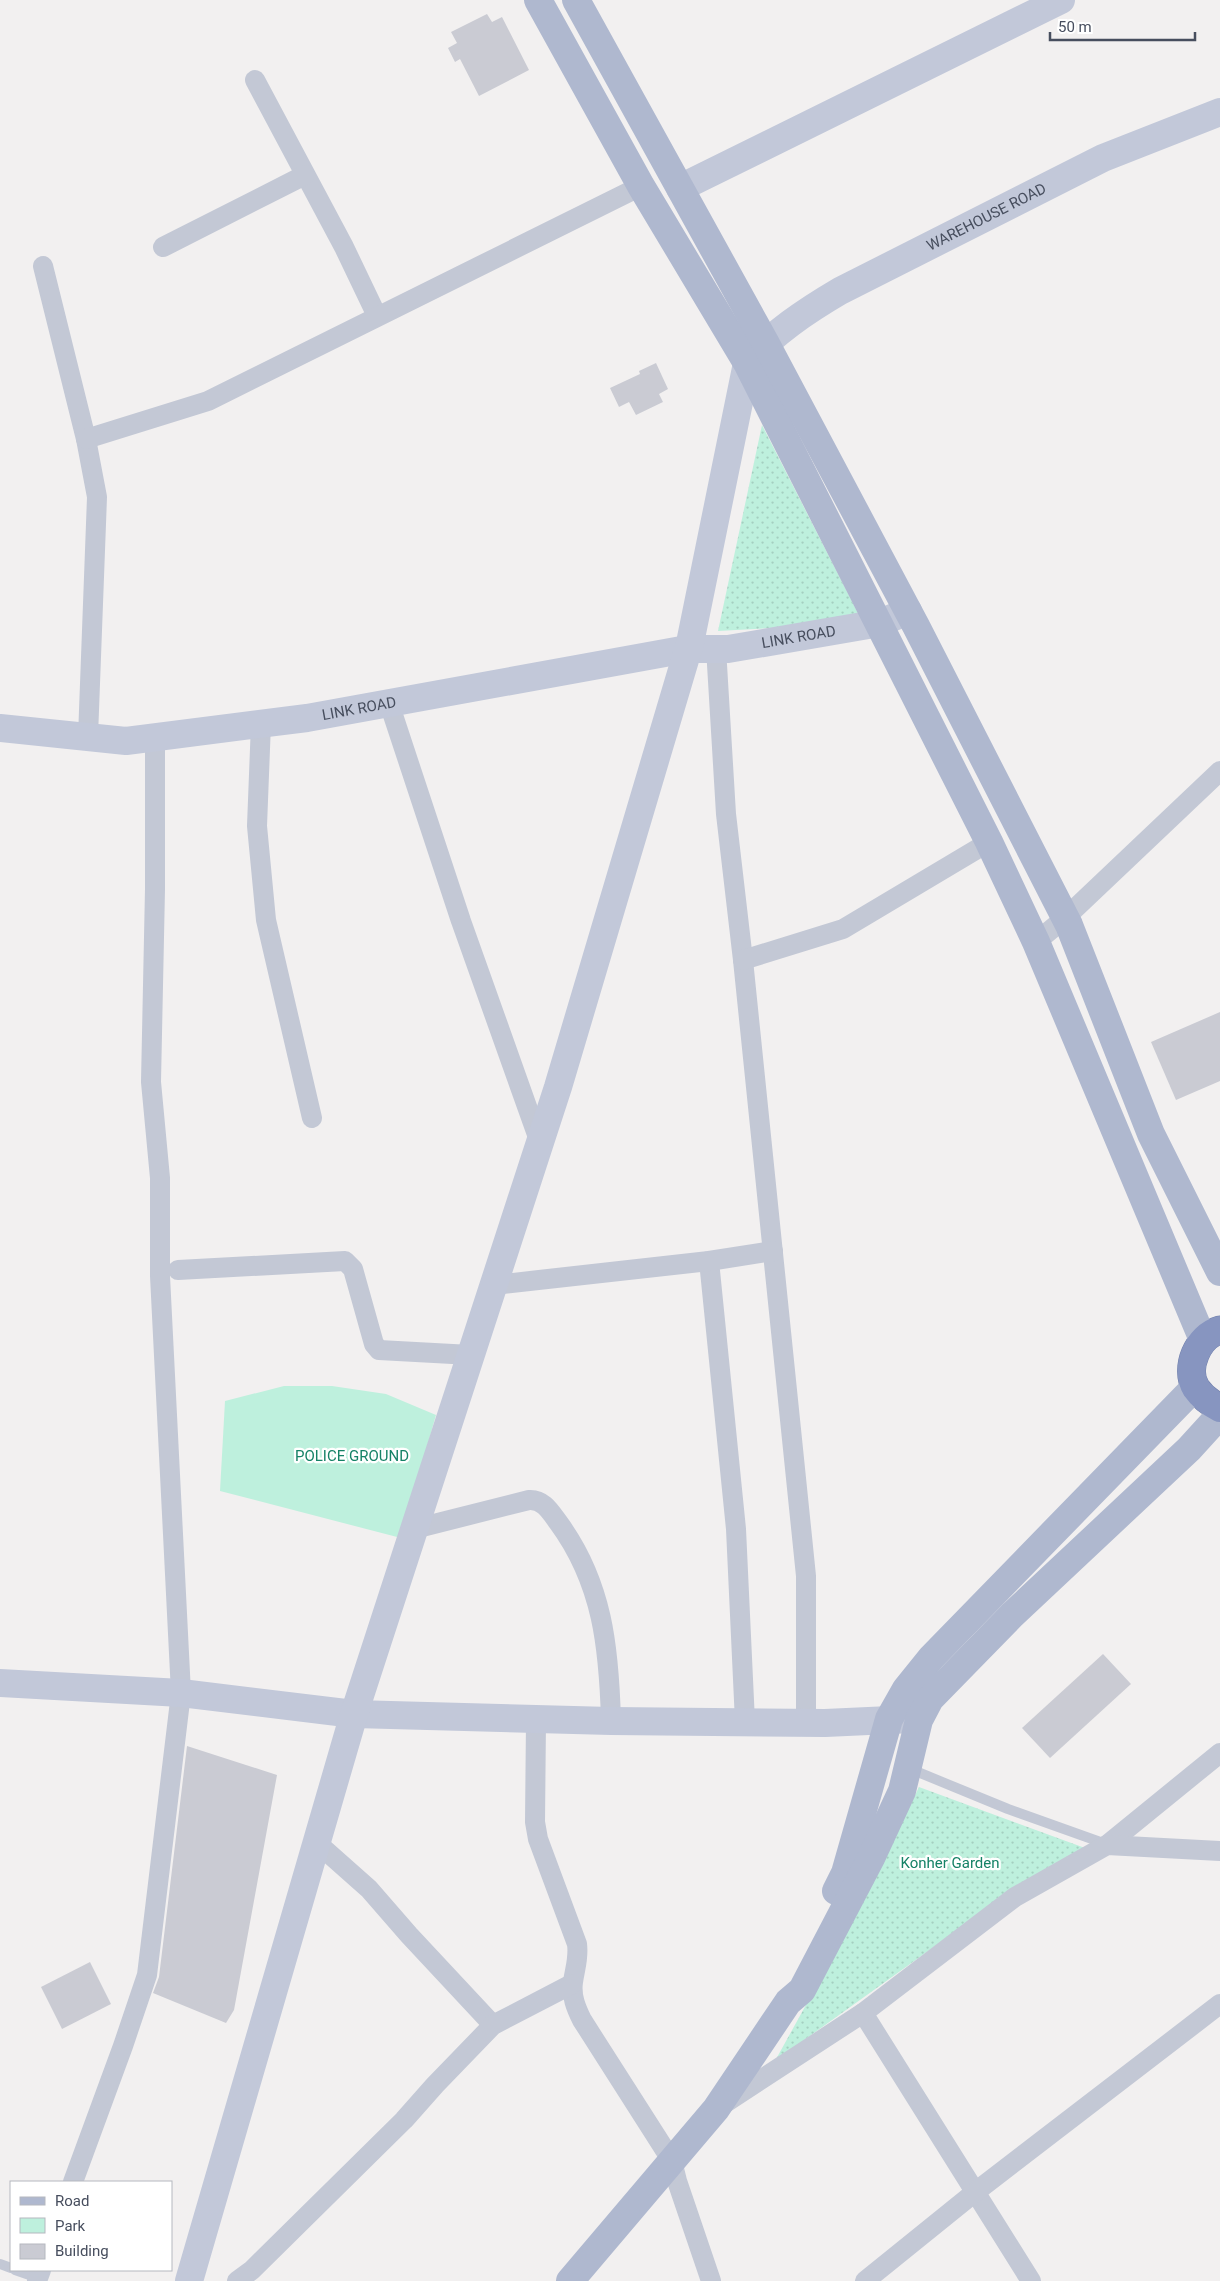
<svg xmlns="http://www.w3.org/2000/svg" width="1220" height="2281" font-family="Roboto,sans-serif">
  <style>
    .green { fill: #bef0dd }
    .garden { fill: url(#garden-dots) }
    .building { fill: #cacbd3 }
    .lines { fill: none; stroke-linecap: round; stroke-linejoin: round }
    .highway-casing { stroke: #7280ab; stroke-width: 29 }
    .lane { stroke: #c3c8d5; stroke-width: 10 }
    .street { stroke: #c3c8d5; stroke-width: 20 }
    .secondary { stroke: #c2c8d9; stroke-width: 28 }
    .primary { stroke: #afb8cf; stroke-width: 28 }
    .highway { stroke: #8795c0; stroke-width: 28 }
    .labels { text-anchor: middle; stroke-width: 4.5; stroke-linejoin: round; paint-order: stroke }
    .street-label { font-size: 15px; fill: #474e5e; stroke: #fff }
    .park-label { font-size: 15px; fill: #158266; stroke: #fff }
  </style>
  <defs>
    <pattern id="garden-dots" width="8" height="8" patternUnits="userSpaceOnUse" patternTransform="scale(1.25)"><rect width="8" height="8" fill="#bef0dd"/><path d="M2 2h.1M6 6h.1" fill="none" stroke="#a5cfc0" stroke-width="1.8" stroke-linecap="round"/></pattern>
  </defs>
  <rect width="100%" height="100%" fill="#f2f0f0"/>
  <polygon class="green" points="284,1386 332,1386 386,1394 436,1415 401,1538 220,1491 225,1401"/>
  <g class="garden">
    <polygon points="762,425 863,623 718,631"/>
    <polygon points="919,1787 1085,1848 963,1926 775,2061 859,1909"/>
  </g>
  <g class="building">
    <polygon points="487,14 492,22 502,17 529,70 479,96 460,59 455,62 448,48 457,43 451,32"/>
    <polygon points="656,363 668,389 659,394 663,402 636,415 629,402 619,407 610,388 640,374 639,371"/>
    <polygon points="1220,1012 1220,1081 1176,1100 1151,1042"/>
    <polygon points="1103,1654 1131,1684 1050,1758 1022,1728"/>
    <polygon points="187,1746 277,1775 234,2010 226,2023 153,1993 159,1977"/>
    <polygon points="90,1962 111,2004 62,2029 41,1987"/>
  </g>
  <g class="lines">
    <g class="highway-casing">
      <path id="highway" d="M1220 1330C1198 1336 1184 1368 1196 1388 1203 1398 1210 1403 1220 1408"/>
    </g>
    <g class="lane">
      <polyline points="908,1768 1008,1809 1106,1844"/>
      <polyline points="0,2264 11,2268"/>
      <polyline points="15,2270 38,2278"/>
    </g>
    <g class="street">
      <polyline points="255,80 344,247 377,316"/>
      <polyline points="163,247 305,175"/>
      <polyline points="43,266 86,439 97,497 88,737"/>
      <polyline points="86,439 208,401 641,186"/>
      <polyline points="716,648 726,814 743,960 806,1576 806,1723"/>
      <polyline points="389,703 461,921 540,1143"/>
      <polyline points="261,723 257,826 266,920 312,1118"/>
      <polyline points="1036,942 1065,918 1220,771"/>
      <polyline points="743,960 843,929 989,842"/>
      <polyline points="709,1261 736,1529 745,1722"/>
      <polyline points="178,1270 345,1261 353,1269 374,1344 379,1350 471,1355"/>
      <polyline points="494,1285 709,1261 773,1251"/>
      <path d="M414 1529 529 1500C543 1499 550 1511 558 1522 603 1583 609 1648 611 1721"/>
      <path d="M536 1721 535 1822 538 1839 577 1944C579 1958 575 1968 573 1982 571 1996 576 2008 582 2020L672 2161 677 2181 711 2281"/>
      <polyline points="316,1842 369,1889 409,1935 493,2025"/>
      <polyline points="1107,1845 1220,1753"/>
      <polyline points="863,2013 1031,2281"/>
      <polyline points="725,2103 863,2013 1015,1897 1107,1845 1220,1851"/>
      <polyline points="73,2182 123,2046 147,1975 181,1693 160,1276 160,1178 151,1082 155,889 155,738"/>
      <polyline points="37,2281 41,2270"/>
      <polyline points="237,2281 252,2270 404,2120 435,2085 493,2025 572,1984"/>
      <polyline points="865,2281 974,2193 1220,2004"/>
    </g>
    <g class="secondary">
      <polyline points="680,188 1061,0"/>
      <path id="s1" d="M0 728 126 741 307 718 687 649H728L880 623 908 611"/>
      <polyline points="0,1683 181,1693 354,1714 611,1721 825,1723 912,1719"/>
      <path id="s2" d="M189 2281 354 1714 558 1087 690 643 747 363C773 333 806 311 840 291L1103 158 1220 112"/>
    </g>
    <g class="primary">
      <polyline points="538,0 641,186 747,363 989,842 1036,942 1203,1340"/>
      <polyline points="576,0 765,342 916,626 1069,925 1151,1134 1220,1272"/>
      <polyline points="836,1891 845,1873 889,1719 906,1689 931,1658 1195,1387"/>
      <polyline points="570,2281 716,2109 788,2002 802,1990 871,1858 902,1791 919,1720 930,1699 1012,1615 1189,1449 1220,1415"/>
    </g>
    <use href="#highway" class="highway"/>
  </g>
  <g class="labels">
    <g class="street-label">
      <text dy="5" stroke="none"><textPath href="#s2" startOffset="2281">WAREHOUSE ROAD</textPath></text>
      <text dy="5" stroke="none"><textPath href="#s1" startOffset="808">LINK ROAD</textPath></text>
      <text dy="5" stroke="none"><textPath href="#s1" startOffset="362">LINK ROAD</textPath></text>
    </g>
    <g class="park-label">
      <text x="352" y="1461">POLICE GROUND</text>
      <text x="950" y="1868">Konher Garden</text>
    </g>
  </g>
  <rect x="10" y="2181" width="162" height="90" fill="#ffffff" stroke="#b5b8bf"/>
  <rect x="20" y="2197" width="25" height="8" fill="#afb8cf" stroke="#b5b8bf"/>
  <text x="55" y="2206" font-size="15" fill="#474e5e">Road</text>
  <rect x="20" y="2218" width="25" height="15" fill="#bef0dd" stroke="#b5b8bf"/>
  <text x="55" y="2231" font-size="15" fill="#474e5e">Park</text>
  <rect x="20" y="2244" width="25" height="15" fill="#cacbd3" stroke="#b5b8bf"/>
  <text x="55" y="2256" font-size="15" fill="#474e5e">Building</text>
  <path d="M1050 32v8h145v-8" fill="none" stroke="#474e5e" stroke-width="2.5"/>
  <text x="1058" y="32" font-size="15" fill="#474e5e" stroke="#ffffff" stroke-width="4" paint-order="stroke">50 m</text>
</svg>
